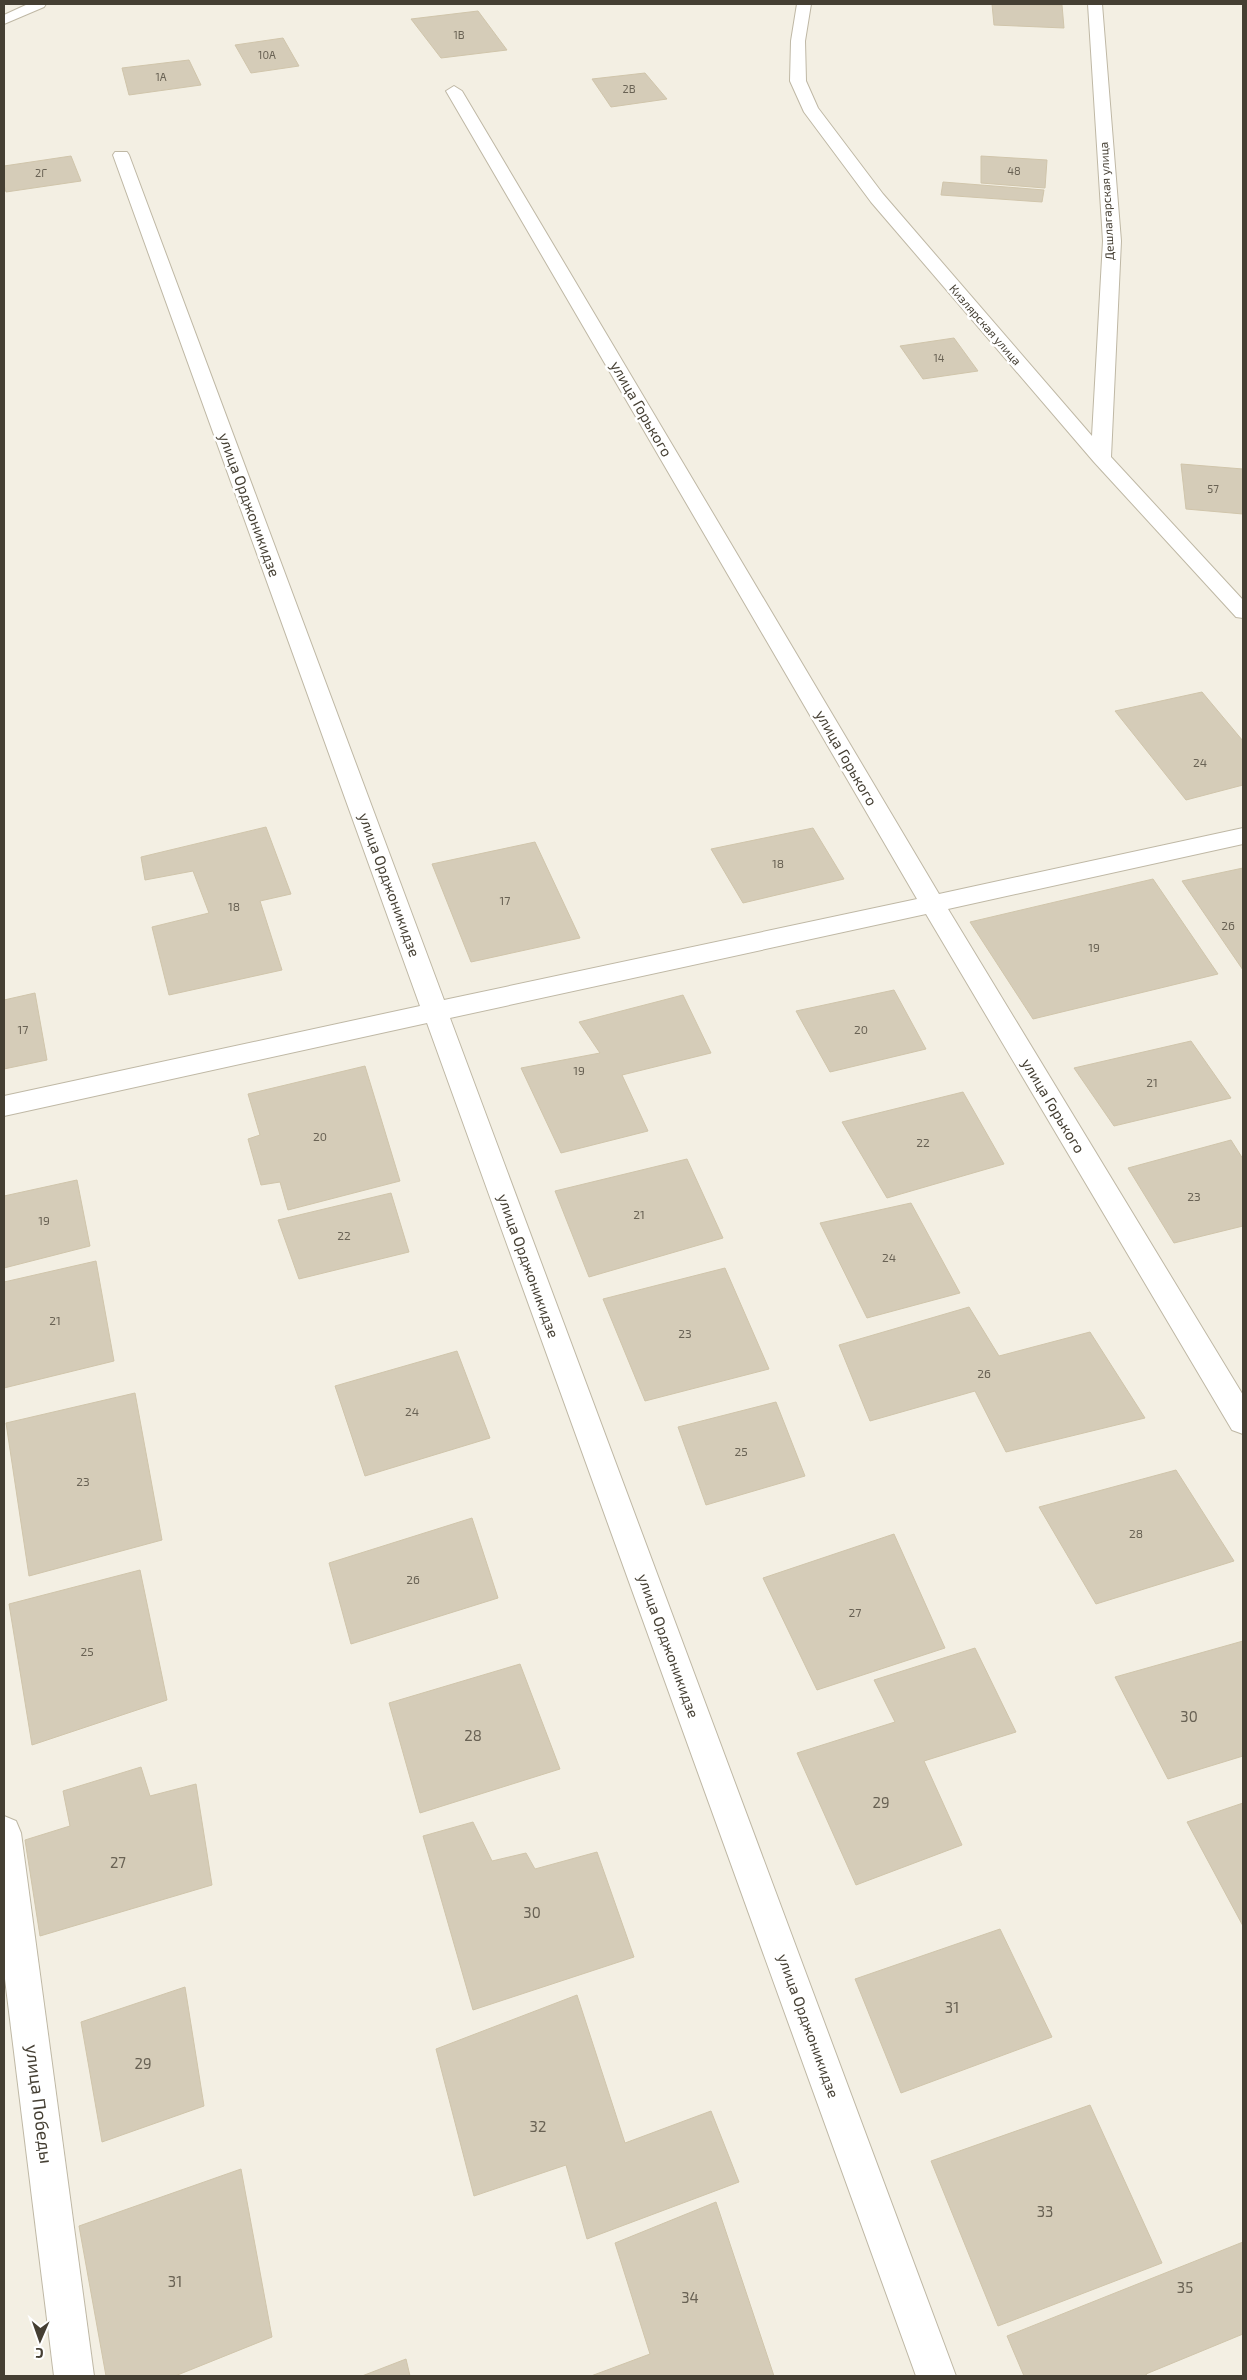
<svg xmlns="http://www.w3.org/2000/svg" width="1247" height="2380" font-family="'Exo 2',sans-serif">
  <style>
    .building { fill: #d5ccb8; stroke: #d0c5ab }
    .lines { fill: none; stroke-linecap: round; stroke-linejoin: round }
    .minor-casing { stroke: #bfb8a5; stroke-width: 2 }
    .minor { fill: #fff; fill-rule: evenodd }
    .labels { text-anchor: middle; stroke-width: 5; stroke-linejoin: round; paint-order: stroke }
    .far-number-label { font-size: 11px; fill: #696254 }
    .far-street-label { font-size: 12px; fill: #453f33; stroke: #fff }
    .number-label { font-size: 12px; fill: #696254 }
    .street-label { font-size: 15px; fill: #453f33; stroke: #fff }
    .near-number-label { font-size: 15px; fill: #696254 }
    .near-street-label { font-size: 18px; fill: #453f33; stroke: #fff }
  </style>
  <rect width="100%" height="100%" fill="#f3efe3"/>
  <g class="building">
    <polygon points="992,4 1062,5 1064,28 994,25"/>
    <polygon points="478,11 507,50 441,58 411,19"/>
    <polygon points="283,38 299,66 251,73 235,45"/>
    <polygon points="189,60 201,85 129,95 122,68"/>
    <polygon points="645,73 667,99 611,107 592,79"/>
    <polygon points="71,156 81,181 6,192 4,185 4,166"/>
    <polygon points="981,156 1047,160 1045,188 981,183"/>
    <polygon points="943,182 1044,190 1042,202 941,195"/>
    <polygon points="954,338 978,371 923,379 900,346"/>
    <polygon points="1181,464 1243,469 1243,514 1186,509"/>
    <polygon points="1202,692 1243,741 1243,785 1186,800 1115,711"/>
    <polygon points="266,827 291,894 260,901 282,970 169,995 152,927 209,913 193,871 145,880 141,857"/>
    <polygon points="813,828 844,879 743,903 711,849"/>
    <polygon points="535,842 580,938 471,962 432,864"/>
    <polygon points="1243,868 1243,970 1182,881"/>
    <polygon points="1153,879 1218,974 1033,1019 970,922"/>
    <polygon points="894,990 926,1049 830,1072 796,1011"/>
    <polygon points="35,993 47,1060 4,1069 4,1000"/>
    <polygon points="683,995 711,1053 622,1075 648,1131 561,1153 521,1068 600,1053 579,1022"/>
    <polygon points="1191,1041 1231,1098 1114,1126 1074,1068"/>
    <polygon points="365,1066 400,1181 288,1210 280,1182 261,1185 248,1139 260,1135 248,1094"/>
    <polygon points="963,1092 1004,1164 887,1198 842,1122"/>
    <polygon points="1231,1140 1243,1159 1243,1226 1174,1243 1128,1168"/>
    <polygon points="687,1159 723,1238 589,1277 555,1191"/>
    <polygon points="77,1180 90,1246 4,1268 4,1196"/>
    <polygon points="391,1193 409,1252 299,1279 278,1220"/>
    <polygon points="911,1203 960,1293 867,1318 820,1223"/>
    <polygon points="96,1261 114,1361 4,1388 4,1282"/>
    <polygon points="725,1268 769,1369 645,1401 603,1299"/>
    <polygon points="969,1307 999,1356 1090,1332 1145,1418 1006,1452 975,1391 870,1421 839,1345"/>
    <polygon points="457,1351 490,1438 365,1476 335,1386"/>
    <polygon points="135,1393 162,1540 29,1576 6,1423"/>
    <polygon points="776,1402 805,1476 706,1505 678,1427"/>
    <polygon points="1176,1470 1234,1561 1096,1604 1039,1507"/>
    <polygon points="472,1518 498,1598 351,1644 329,1563"/>
    <polygon points="894,1534 945,1648 817,1690 763,1578"/>
    <polygon points="140,1570 167,1700 32,1745 9,1604"/>
    <polygon points="1243,1641 1243,1756 1168,1779 1115,1677"/>
    <polygon points="975,1648 1016,1732 924,1761 962,1845 856,1885 797,1753 895,1722 874,1680"/>
    <polygon points="520,1664 560,1769 420,1813 389,1703"/>
    <polygon points="141,1767 150,1796 196,1784 212,1885 40,1936 25,1840 70,1826 63,1791"/>
    <polygon points="1243,1803 1243,1926 1187,1822"/>
    <polygon points="473,1822 492,1861 526,1853 535,1869 597,1852 634,1957 473,2010 423,1836"/>
    <polygon points="1000,1929 1052,2037 901,2093 855,1979"/>
    <polygon points="185,1987 204,2106 102,2142 81,2022"/>
    <polygon points="577,1995 625,2143 711,2111 739,2182 587,2239 566,2165 474,2196 436,2049"/>
    <polygon points="1090,2105 1162,2263 998,2326 931,2161"/>
    <polygon points="241,2169 272,2337 175,2376 106,2376 79,2226"/>
    <polygon points="716,2202 774,2376 591,2376 650,2354 615,2243"/>
    <polygon points="1243,2242 1243,2334 1146,2374 1147,2376 1024,2376 1007,2336"/>
    <polygon points="406,2359 410,2376 362,2376"/>
  </g>
  <g class="lines">
    <g class="minor-casing">
      <g id="minor">
        <polygon points="28,4 46,4 44,7 4,24 4,15"/>
        <polygon points="797,4 811,4 805,41 806,81 818,108 883,194 1092,436 1103,241 1088,4 1102,4 1121,241 1111,457 1243,600 1243,618 1236,617 1094,462 871,202 804,112 790,81 791,41"/>
        <polygon points="454,86 462,91 939,894 1243,828 1243,844 948,909 1243,1395 1243,1434 1232,1430 926,914 450,1018 956,2376 916,2376 427,1023 4,1116 4,1096 420,1006 113,155 115,152 127,152 129,155 444,1000 917,899 446,91"/>
        <polygon points="4,1816 16,1821 21,1833 94,2376 54,2376 4,1971"/>
      </g>
    </g>
    <use href="#minor" class="minor"/>
  </g>
  <g class="labels">
    <g class="far-number-label">
      <text x="459" y="39">1В</text>
      <text x="267" y="59">10А</text>
      <text x="161" y="81">1А</text>
      <text x="629" y="93">2В</text>
      <text x="1014" y="175">48</text>
      <text x="41" y="177">2Г</text>
      <text x="939" y="362">14</text>
      <text x="1213" y="493">57</text>
    </g>
    <g class="far-street-label">
      <text transform="translate(1107 201) rotate(-93)" y="4">Дешлагарская улица</text>
      <text transform="translate(985 325) rotate(49)" y="4">Кизлярская улица</text>
    </g>
    <g class="number-label">
      <text x="1200" y="767">24</text>
      <text x="778" y="868">18</text>
      <text x="505" y="905">17</text>
      <text x="234" y="911">18</text>
      <text x="1228" y="930">26</text>
      <text x="1094" y="952">19</text>
      <text x="23" y="1034">17</text>
      <text x="861" y="1034">20</text>
      <text x="579" y="1075">19</text>
      <text x="1152" y="1087">21</text>
      <text x="320" y="1141">20</text>
      <text x="923" y="1147">22</text>
      <text x="1194" y="1201">23</text>
      <text x="639" y="1219">21</text>
      <text x="44" y="1225">19</text>
      <text x="344" y="1240">22</text>
      <text x="889" y="1262">24</text>
      <text x="55" y="1325">21</text>
      <text x="685" y="1338">23</text>
      <text x="984" y="1378">26</text>
      <text x="412" y="1416">24</text>
      <text x="741" y="1456">25</text>
      <text x="83" y="1486">23</text>
      <text x="1136" y="1538">28</text>
      <text x="413" y="1584">26</text>
      <text x="855" y="1617">27</text>
      <text x="87" y="1656">25</text>
    </g>
    <g class="street-label">
      <text transform="translate(641 409) rotate(60)" y="5">улица Горького</text>
      <text transform="translate(249 505) rotate(70)" y="5">улица Орджоникидзе</text>
      <text transform="translate(846 758) rotate(60)" y="5">улица Горького</text>
      <text transform="translate(389 885) rotate(70)" y="5">улица Орджоникидзе</text>
      <text transform="translate(1053 1106) rotate(59)" y="5">улица Горького</text>
      <text transform="translate(528 1266) rotate(70)" y="5">улица Орджоникидзе</text>
      <text transform="translate(668 1646) rotate(70)" y="5">улица Орджоникидзе</text>
      <text transform="translate(808 2026) rotate(70)" y="5">улица Орджоникидзе</text>
    </g>
    <g class="near-number-label">
      <text x="1189" y="1722">30</text>
      <text x="473" y="1741">28</text>
      <text x="881" y="1808">29</text>
      <text x="118" y="1868">27</text>
      <text x="532" y="1918">30</text>
      <text x="952" y="2013">31</text>
      <text x="143" y="2069">29</text>
      <text x="538" y="2132">32</text>
      <text x="1045" y="2217">33</text>
      <text x="175" y="2287">31</text>
      <text x="1185" y="2293">35</text>
      <text x="690" y="2303">34</text>
    </g>
    <g class="near-street-label">
      <text transform="translate(39 2104) rotate(83)" y="6">улица Победы</text>
    </g>
  </g>
  <rect width="1247" height="2380" fill="none" stroke="#453f33" stroke-width="10"/>
  <g transform="translate(40 2340) rotate(182)" stroke="#ffffff" stroke-width="4" paint-order="stroke">
  <path d="M0-4L9 19L0 12L-9 19Z" fill="#453f33"/>
  <text y="-8" font-size="14" font-weight="bold" text-anchor="middle" fill="#453f33">С</text>
  </g>
</svg>
